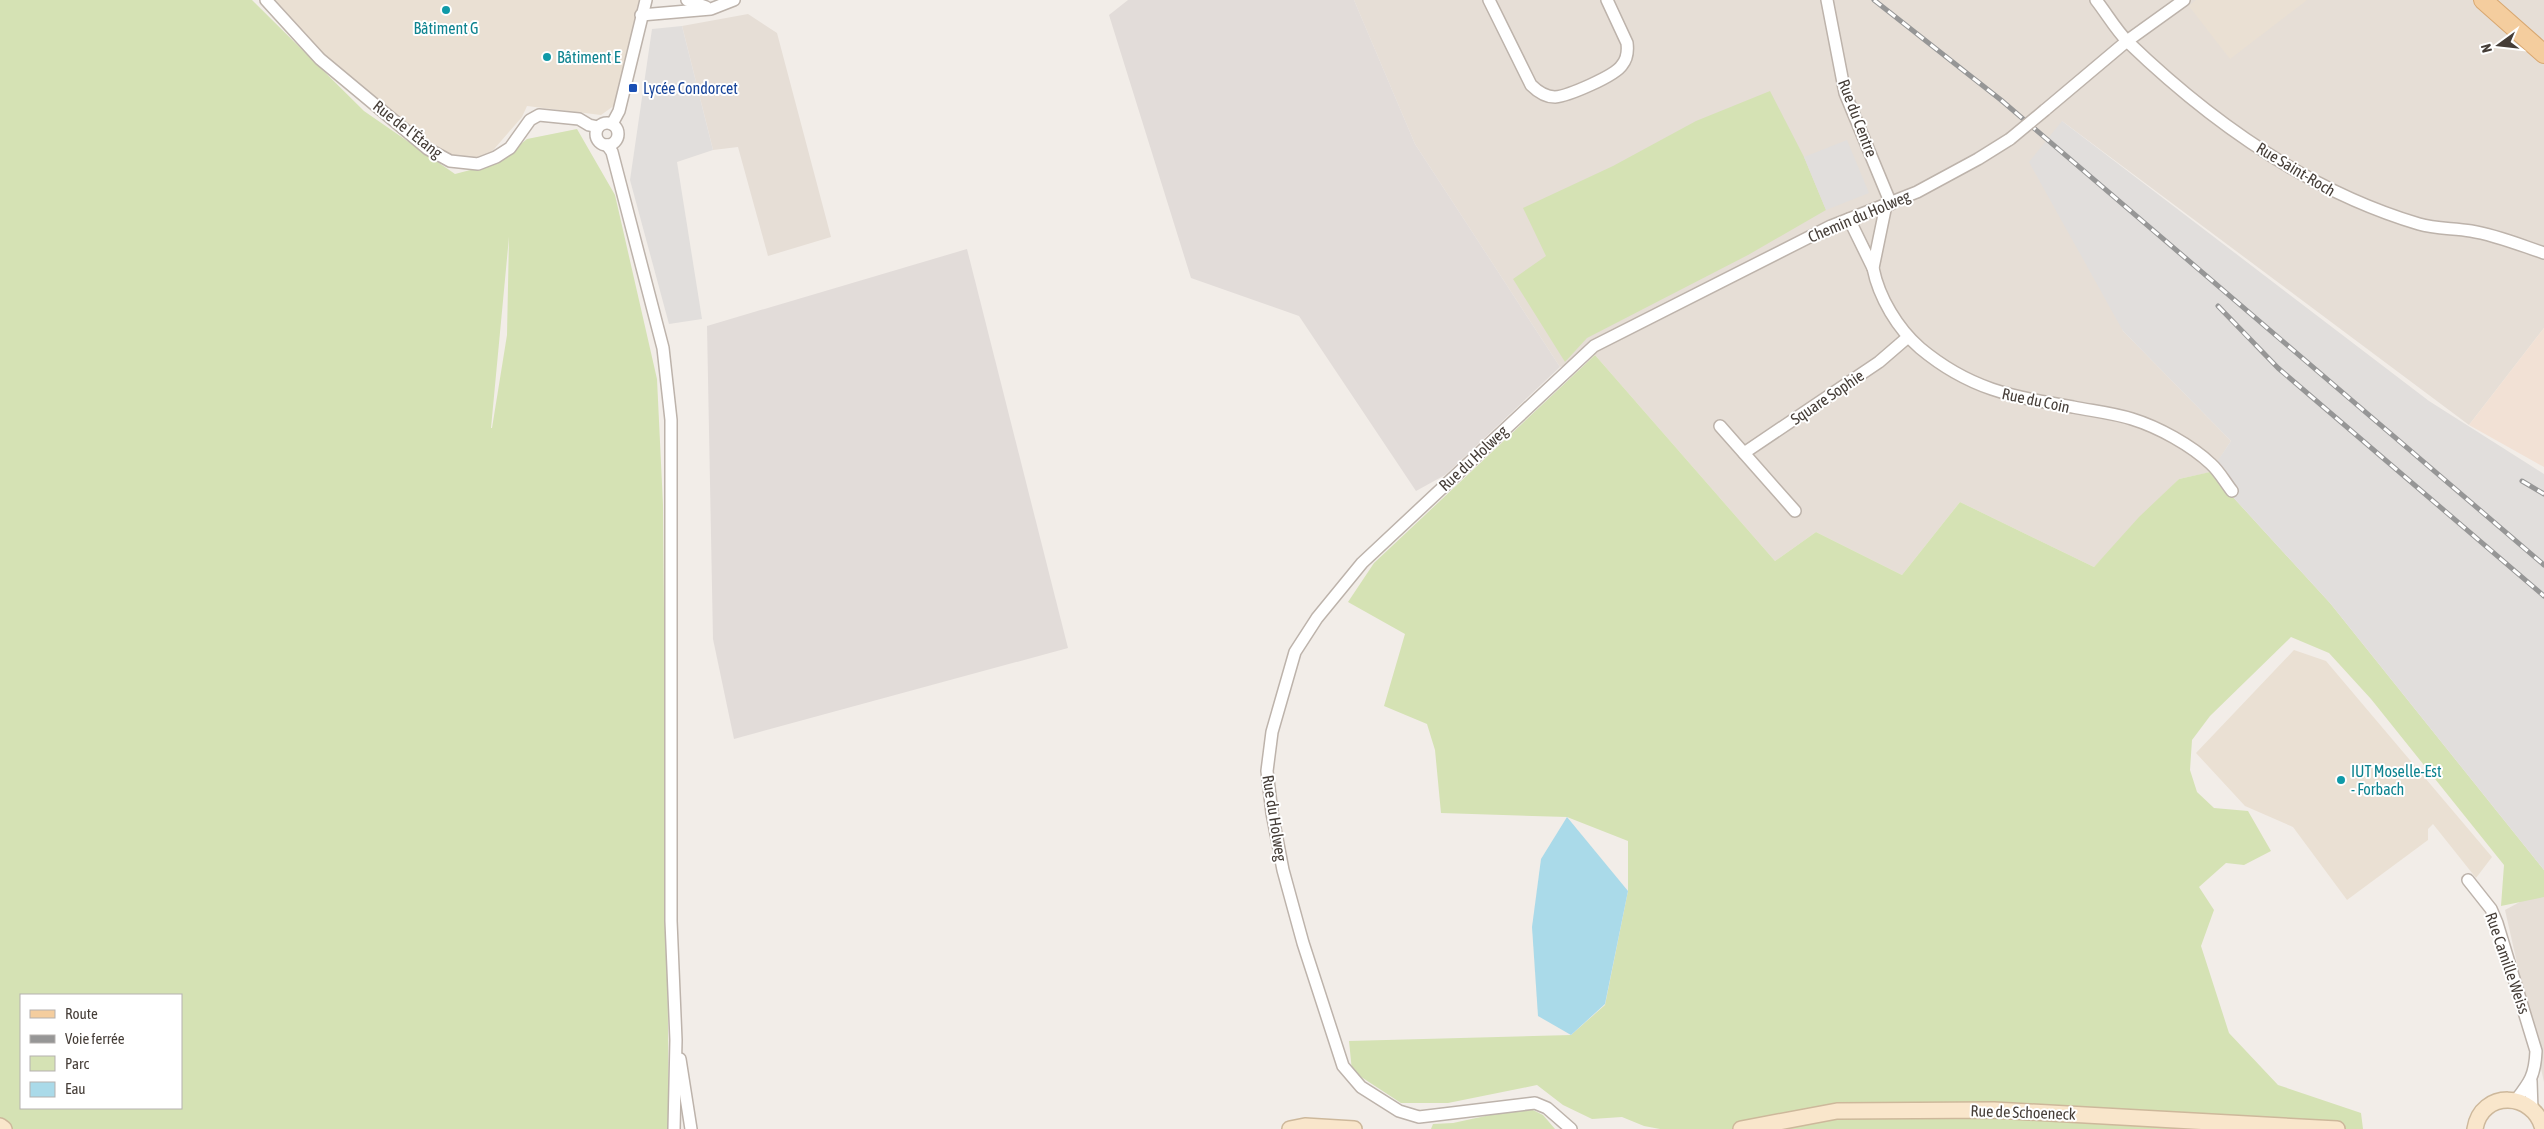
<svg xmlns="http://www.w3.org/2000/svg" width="2544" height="1129" font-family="'Asap Condensed',sans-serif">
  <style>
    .residential { fill: #e6ded6 }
    .commercial { fill: #f2e1d5 }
    .industrial { fill: #e2dcd9 }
    .education { fill: #eae0d3 }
    .green { fill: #d5e2b4; fill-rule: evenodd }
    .parking { fill: #e1dedc }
    .water { fill: #aadae9 }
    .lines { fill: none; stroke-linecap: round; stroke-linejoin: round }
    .street-casing { stroke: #bdb3ab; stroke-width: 14 }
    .secondary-casing { stroke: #cdb89b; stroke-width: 18 }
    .primary-casing { stroke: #d8a770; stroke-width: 20 }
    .street { stroke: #fff; stroke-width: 11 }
    .secondary { stroke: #f9e6cb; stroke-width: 15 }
    .primary { stroke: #f4cd9e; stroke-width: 18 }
    .rail-casing { stroke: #969696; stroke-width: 5 }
    .rail { stroke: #fff; stroke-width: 3; stroke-dasharray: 9; stroke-linecap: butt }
    .street-bridge-casing { stroke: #bdb3ab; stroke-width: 14; stroke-linecap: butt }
    .street-bridge { stroke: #fff; stroke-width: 11 }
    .culture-dot { fill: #0f9aa8; stroke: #fff; stroke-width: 2 }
    .transit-dot { fill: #1a4fb4; stroke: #fff; stroke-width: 2 }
    .labels { text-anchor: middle; stroke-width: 4; stroke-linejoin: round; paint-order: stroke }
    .culture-label { font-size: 16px; fill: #0d838f; stroke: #fff; text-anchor: start }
    .transit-label { font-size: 16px; fill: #164399; stroke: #fff; text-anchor: start }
    .street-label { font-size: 16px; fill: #453d37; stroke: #fff }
  </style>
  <rect width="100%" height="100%" fill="#f2ede8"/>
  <g class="residential">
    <polygon points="1354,0 2544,0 2544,328 2469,425 2062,121 2123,331 2231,441 2211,472 2179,479 2094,567 1960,502 1902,575 1816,532 1775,561 1595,355 1560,367 1415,144"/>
    <polygon points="748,14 777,33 831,237 768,256 738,147 713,150 682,26"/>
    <polygon points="2544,889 2544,1082 2505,910"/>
  </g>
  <polygon class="commercial" points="2544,328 2544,467 2469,425"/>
  <g class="industrial">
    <polygon points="1128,0 1354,0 1415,144 1560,367 1445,475 1416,491 1299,316 1191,278 1109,15"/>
    <polygon points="967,249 1068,648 734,739 713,639 707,326"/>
  </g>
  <g class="education">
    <polygon points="272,0 641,0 615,105 601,115 527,106 522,117 489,155 475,160 458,160 428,142 320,53 295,26 280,6"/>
    <polygon points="2196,0 2307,0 2230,59 2189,6"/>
    <polygon points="2294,650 2326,661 2492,857 2476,878 2433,824 2428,829 2428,840 2347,900 2293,827 2245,806 2196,753"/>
  </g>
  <g class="green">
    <path d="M0 0H252L364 111 455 174 497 163 527 139 577 129 615 195 657 379 663 505 669 1129H0ZM509 237 507 335 492 428H491ZM21 995H181V1108H21Z"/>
    <polygon points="1770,91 1804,157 1826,210 1748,255 1587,338 1565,362 1513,279 1546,256 1523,208 1613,166 1696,121"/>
    <polygon points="1595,355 1775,561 1816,532 1902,575 1960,502 2094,567 2139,517 2179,479 2210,472 2330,603 2544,870 2544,897 2501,906 2504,865 2371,699 2329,653 2291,637 2210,716 2192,740 2190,770 2197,792 2214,808 2248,811 2271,851 2244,865 2226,863 2199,887 2214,910 2201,946 2229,1033 2278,1085 2361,1113 2363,1129 1660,1129 1644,1126 1622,1117 1592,1119 1563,1105 1537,1085 1448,1103 1401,1103 1352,1071 1349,1041 1571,1035 1605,1005 1628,891 1628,841 1567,817 1441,813 1435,750 1427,724 1384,706 1405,634 1348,602 1374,563"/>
    <polygon points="1527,1107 1543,1115 1555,1129 1431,1129 1433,1124 1453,1123"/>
  </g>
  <g class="parking">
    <polygon points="682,26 713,150 677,162 702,319 669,324 630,180 652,29"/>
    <polygon points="2062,121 2429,401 2544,474 2544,870 2330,603 2210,472 2231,441 2123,331 2029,162"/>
    <polygon points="1847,140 1869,193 1826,210 1804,157"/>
  </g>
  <polygon class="water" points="1567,817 1628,891 1605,1004 1571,1035 1538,1016 1532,927 1541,859"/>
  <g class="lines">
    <g class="street-casing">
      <g id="street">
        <polyline points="266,0 320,59 428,149 450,161 478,164 496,157 510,148 530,120 539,115 579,119 589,125 598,127"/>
        <polyline points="687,0 706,7"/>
        <path d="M1489 0 1531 85C1538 92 1545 97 1555 97 1568 96 1615 76 1622 65 1627 59 1628 51 1627 43L1607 0"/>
        <polyline points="1827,0 1845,93 1891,204"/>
        <path d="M2096 0C2107 14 2116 30 2128 42 2211 122 2308 191 2419 224 2435 229 2454 228 2471 231 2496 235 2520 245 2544 253"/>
        <polyline points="641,15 711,9 734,0"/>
        <polyline points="2045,110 2127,41 2184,0"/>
        <circle cx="607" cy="134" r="11"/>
        <polyline points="612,124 619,111 646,0"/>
        <polyline points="607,145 612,152 663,348 671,420 671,921 676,1040 674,1129"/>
        <path d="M1886 205 1873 268C1879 298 1898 329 1920 348 1969 389 2012 397 2073 407 2093 411 2113 413 2132 419 2158 427 2191 445 2211 464 2219 471 2225 482 2232 491"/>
        <polyline points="1849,219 1873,268"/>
        <polyline points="1720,426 1795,511"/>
        <polyline points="1744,453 1879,362 1908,337"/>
        <path d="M2468 880 2491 909 2497 923 2536 1051C2535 1075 2530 1082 2516 1100"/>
        <polyline points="680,1059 691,1129"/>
        <polyline points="2531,1081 2532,1110"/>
        <polyline points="1571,1129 1547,1108 1535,1103 1419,1117 1399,1111 1361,1087 1343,1066 1303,943 1283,870 1272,813 1267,771 1272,732 1295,652 1317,618 1362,563 1594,346 1831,226 1917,192 1978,159 2010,139"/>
      </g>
    </g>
    <g class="secondary-casing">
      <g id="secondary">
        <polyline points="0,1126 4,1129"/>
        <polyline points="1290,1129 1305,1126 1354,1129"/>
        <polyline points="1741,1129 1837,1111 1994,1110 2337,1129"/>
        <path d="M2475 1129C2481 1090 2534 1091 2543 1129"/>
      </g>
    </g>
    <g class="primary-casing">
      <polyline id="primary" points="2483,0 2544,54"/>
    </g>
    <use href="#street" class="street"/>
    <use href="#secondary" class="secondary"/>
    <use href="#primary" class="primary"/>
    <g class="rail-casing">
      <g id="rail">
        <polyline points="1874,0 2001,100 2544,565"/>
        <polyline points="2218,306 2278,368 2544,596"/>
        <polyline points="2522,481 2544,494"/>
      </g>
    </g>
    <use href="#rail" class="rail"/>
    <g class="street-bridge-casing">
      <polyline id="street-bridge" points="2010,139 2045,110"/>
    </g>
    <use href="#street-bridge" class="street-bridge"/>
  </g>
  <g class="culture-dot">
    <circle cx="446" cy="10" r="5"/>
    <circle cx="547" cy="57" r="5"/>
    <circle cx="2341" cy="780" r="5"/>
  </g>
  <rect class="transit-dot" x="628" y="83" width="10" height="10" rx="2.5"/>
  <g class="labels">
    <g class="culture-label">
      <text x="446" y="34" text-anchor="middle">Bâtiment G</text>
      <text x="557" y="63">Bâtiment E</text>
      <text x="2351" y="777">IUT Moselle-Est<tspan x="2351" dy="18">- Forbach</tspan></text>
    </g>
    <g class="transit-label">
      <text x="643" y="94">Lycée Condorcet</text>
    </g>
    <g class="street-label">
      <text transform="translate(1858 118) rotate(69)" y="6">Rue du Centre</text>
      <text transform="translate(408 129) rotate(38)" y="6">Rue de l'Étang</text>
      <text transform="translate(2296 169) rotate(31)" y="6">Rue Saint-Roch</text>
      <text transform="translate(1859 216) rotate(-23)" y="6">Chemin du Holweg</text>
      <text transform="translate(1827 397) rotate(-34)" y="6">Square Sophie</text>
      <text transform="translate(2036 400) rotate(12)" y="6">Rue du Coin</text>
      <text transform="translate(1473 458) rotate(-43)" y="6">Rue du Holweg</text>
      <text transform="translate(1275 818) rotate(81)" y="6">Rue du Holweg</text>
      <text transform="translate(2508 963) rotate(71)" y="6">Rue Camille Weiss</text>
      <text transform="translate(2023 1112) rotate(2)" y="6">Rue de Schoeneck</text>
    </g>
  </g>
  <rect x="20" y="994" width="162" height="115" fill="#ffffff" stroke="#b5b1af"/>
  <rect x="30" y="1010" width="25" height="8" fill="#f4cd9e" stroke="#b5b1af"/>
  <text x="65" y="1019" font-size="15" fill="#453d37">Route</text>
  <rect x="30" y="1035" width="25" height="8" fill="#969696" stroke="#b5b1af"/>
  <text x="65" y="1044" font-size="15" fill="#453d37">Voie ferrée</text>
  <rect x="30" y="1056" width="25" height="15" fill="#d5e2b4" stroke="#b5b1af"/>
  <text x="65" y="1069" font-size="15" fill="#453d37">Parc</text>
  <rect x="30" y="1082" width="25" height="15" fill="#aadae9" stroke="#b5b1af"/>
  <text x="65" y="1094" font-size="15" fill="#453d37">Eau</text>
  <g transform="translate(2499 45) rotate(255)" stroke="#ffffff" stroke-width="4" paint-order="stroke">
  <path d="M0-4L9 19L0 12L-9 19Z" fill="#453d37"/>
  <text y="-8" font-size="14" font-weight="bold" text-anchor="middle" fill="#453d37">N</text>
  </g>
</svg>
